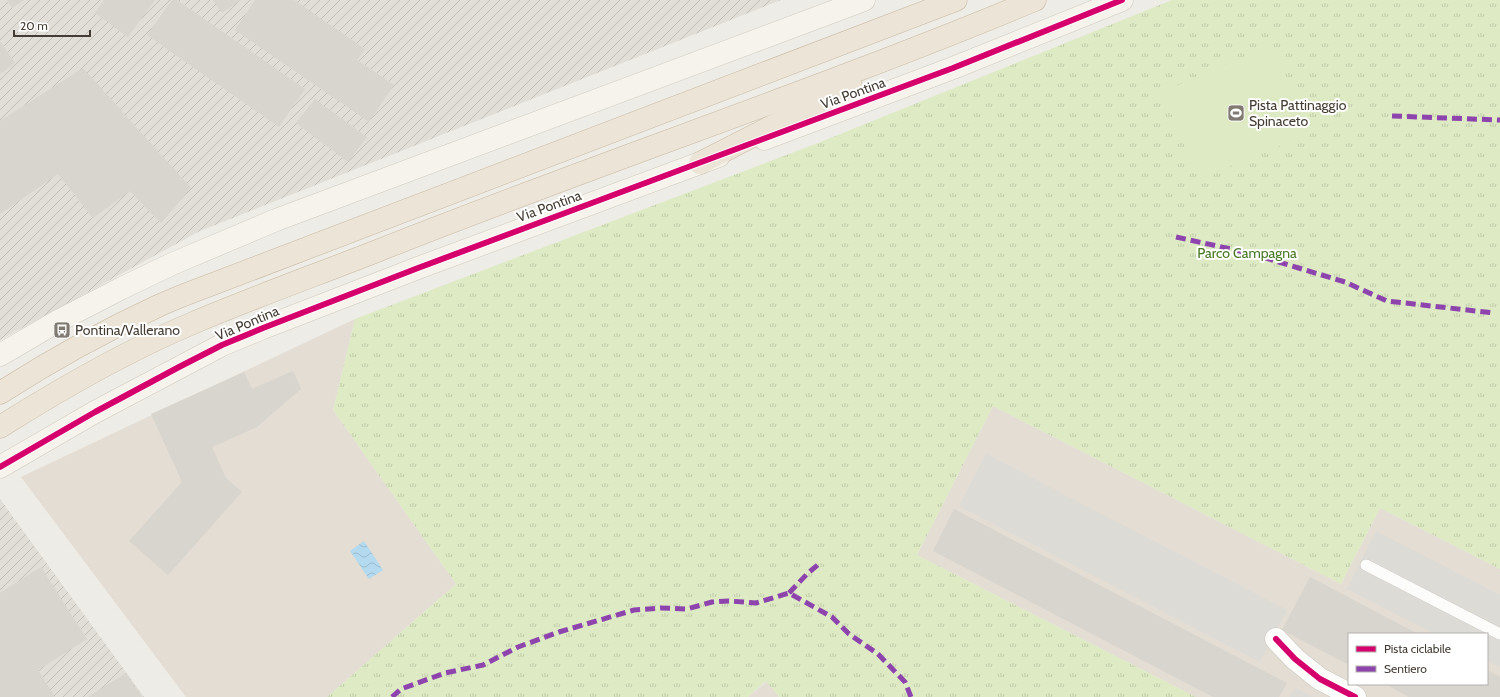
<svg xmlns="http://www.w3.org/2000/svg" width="1500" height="697" font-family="Cabin,sans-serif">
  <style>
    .residential { fill: #e3ddd3; fill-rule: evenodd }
    .industrial { fill: url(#industrial-furrows) }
    .park { fill: url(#park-tufts) }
    .pitch { fill: #ddeac4 }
    .parking { fill: #dddbd6 }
    .water { fill: url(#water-waves) }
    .building { fill: #d8d4ce }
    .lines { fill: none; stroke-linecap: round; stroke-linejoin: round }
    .lane-casing { stroke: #cbc8c2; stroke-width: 12 }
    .street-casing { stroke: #cbc8c2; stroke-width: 23 }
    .secondary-casing { stroke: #cfcabe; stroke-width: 23 }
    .highway-casing { stroke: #c8b8a0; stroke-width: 23 }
    .lane { stroke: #fcfcfb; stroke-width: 11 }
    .street { stroke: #fcfcfb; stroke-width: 22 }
    .secondary { stroke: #f6f3ed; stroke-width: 22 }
    .highway { stroke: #ebe4d7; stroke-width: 22 }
    .quiet { stroke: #8e44ad; stroke-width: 5; stroke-dasharray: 10 5; stroke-linecap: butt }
    .cycleway-casing { stroke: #fff; stroke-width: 8 }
    .cycleway { stroke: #d6006c; stroke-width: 6 }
    .labels { text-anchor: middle; stroke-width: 4; stroke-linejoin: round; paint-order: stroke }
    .street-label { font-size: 14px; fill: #443c33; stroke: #fff }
    .poi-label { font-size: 14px; fill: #443c33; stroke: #fff; text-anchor: start }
    .park-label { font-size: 14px; fill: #477824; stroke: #fff }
  </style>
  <defs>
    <pattern id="industrial-furrows" width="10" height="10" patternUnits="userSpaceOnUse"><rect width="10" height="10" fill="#e1ddd7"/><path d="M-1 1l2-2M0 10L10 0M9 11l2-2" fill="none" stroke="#c2bfb9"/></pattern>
    <pattern id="park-tufts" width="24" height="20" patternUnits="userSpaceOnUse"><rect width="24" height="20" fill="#ddeac4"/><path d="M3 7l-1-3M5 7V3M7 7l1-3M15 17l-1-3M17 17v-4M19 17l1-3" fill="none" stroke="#bfcaa9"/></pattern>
    <pattern id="water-waves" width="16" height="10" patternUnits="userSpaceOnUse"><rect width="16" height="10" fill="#b3daef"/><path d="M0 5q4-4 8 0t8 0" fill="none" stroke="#9bbccd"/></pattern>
  </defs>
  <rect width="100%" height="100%" fill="#eeece6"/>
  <g class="residential">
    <polygon points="355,319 333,410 456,584 327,697 186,697 21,477"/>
    <path d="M993 406 1341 584 1380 508 1500 569V697H1196L917 555ZM1349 634H1487V684H1349Z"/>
    <polygon points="767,681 779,697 748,697"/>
  </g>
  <g class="industrial">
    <polygon points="0,0 781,0 200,231 0,340"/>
    <polygon points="0,499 144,697 0,697"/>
  </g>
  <polygon class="park" points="1172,0 1500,0 1500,569 1380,508 1341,584 993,406 917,555 1196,697 779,697 766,681 748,697 327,697 456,584 333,410 355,319 818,143"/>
  <polygon class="pitch" points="1273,44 1309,134 1199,179 1162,92"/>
  <g class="parking">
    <polygon points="986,454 1287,610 1260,662 959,506"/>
    <polygon points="1376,531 1500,595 1500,667 1487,661 1487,634 1435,634 1347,589"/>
    <polygon points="1295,688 1313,697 1290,697"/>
  </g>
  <polygon class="water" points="364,541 383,570 369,579 350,551"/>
  <g class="building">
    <polygon points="7,0 24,0 12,8"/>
    <polygon points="104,0 155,0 128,37 95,13"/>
    <polygon points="172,0 177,0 305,89 279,127 147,35"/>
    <polygon points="213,0 241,0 222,13"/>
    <polygon points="255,0 294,0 365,49 357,60 394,85 369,122 235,30"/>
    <polygon points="0,41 15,63 0,74"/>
    <polygon points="83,68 191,188 161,223 130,191 93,218 58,174 0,214 0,121"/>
    <polygon points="315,99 367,137 348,162 296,123"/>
    <polygon points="293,371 301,389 257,427 212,447 226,478 242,492 168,575 129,541 182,482 151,414 244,372 252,389"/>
    <polygon points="954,509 1287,683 1279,697 1213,697 933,551"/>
    <polygon points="41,567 87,639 38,670 55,697 0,697 0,593"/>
    <polygon points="1310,577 1418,634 1349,634 1349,665 1282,630"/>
    <polygon points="1487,670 1500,677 1500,697 1409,697 1385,684 1487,684"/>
    <polygon points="126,673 142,697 88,697"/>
  </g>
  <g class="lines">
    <g class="lane-casing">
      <polyline id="lane" points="1366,565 1500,634"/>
    </g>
    <g class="street-casing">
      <polyline id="street" points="1276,639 1295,659 1320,679 1355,697"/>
    </g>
    <g class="secondary-casing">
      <g id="secondary">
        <polyline points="764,139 953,68 1122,0"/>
        <polyline points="0,355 58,321 122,288 172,264 276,220 864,0"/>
        <polyline points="0,467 95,412 222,345 263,328 418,268 719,156"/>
      </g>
    </g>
    <g class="highway-casing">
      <g id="highway">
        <polyline points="700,163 851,86"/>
        <path d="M0 393C50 361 102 332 156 307 175 298 194 291 213 284L956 0"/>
        <path d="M0 427C62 388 126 351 193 323 254 297 316 275 377 251 595 164 819 90 1035 0"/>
      </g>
    </g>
    <use href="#lane" class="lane"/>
    <use href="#street" class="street"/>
    <use href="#secondary" class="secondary"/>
    <use href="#highway" class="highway"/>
    <g class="quiet">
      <polyline points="1392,116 1500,120"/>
      <polyline points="1176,237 1249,253 1345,282 1387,301 1494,313"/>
      <polyline points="789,593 808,573 820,563"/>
      <polyline points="392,697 401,689 445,673 483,665 518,647 559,632 634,610 661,608 687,609 712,602 729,601 756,603 789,593 832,617 849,634 878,654 905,682 911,697"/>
    </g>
    <g class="cycleway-casing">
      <g id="cycleway">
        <polyline points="0,467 95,412 179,367 222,345 263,328 418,268 953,68 1122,0"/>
        <polyline points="1276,639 1295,659 1320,679 1355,697"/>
      </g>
    </g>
    <use href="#cycleway" class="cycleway"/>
  </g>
  <defs>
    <g id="stadium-square" transform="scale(0.9)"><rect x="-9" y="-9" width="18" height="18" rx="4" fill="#807a72" stroke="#fff"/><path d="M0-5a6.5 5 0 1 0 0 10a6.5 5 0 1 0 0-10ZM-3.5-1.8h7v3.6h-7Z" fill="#fff"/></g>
    <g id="bus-square" transform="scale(0.9)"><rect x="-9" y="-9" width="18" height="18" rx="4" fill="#807a72" stroke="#fff"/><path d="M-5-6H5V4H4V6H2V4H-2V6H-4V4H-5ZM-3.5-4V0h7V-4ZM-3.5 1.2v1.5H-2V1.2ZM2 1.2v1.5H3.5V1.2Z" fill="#fff"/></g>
  </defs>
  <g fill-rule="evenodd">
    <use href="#stadium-square" x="1236" y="113"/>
    <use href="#bus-square" x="62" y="330"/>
  </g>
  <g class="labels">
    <g class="street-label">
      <text transform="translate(853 93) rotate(-20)" y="5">Via Pontina</text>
      <text transform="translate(549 206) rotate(-20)" y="5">Via Pontina</text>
      <text transform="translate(247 323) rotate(-23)" y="5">Via Pontina</text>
    </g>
    <g class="poi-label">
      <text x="1249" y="110">Pista Pattinaggio<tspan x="1249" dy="16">Spinaceto</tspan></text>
      <text x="75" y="335">Pontina/Vallerano</text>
    </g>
    <g class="park-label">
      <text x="1247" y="258">Parco Campagna</text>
    </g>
  </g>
  <rect x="1348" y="633" width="140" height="52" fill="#ffffff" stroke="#b4b1ad"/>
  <rect x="1356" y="646" width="20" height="6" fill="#d6006c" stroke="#b4b1ad"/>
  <text x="1384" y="653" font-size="12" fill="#443c33">Pista ciclabile</text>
  <rect x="1356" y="666" width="20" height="6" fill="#8e44ad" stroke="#b4b1ad"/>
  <text x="1384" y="673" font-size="12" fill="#443c33">Sentiero</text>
  <path d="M14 30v6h76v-6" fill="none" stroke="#443c33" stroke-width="2"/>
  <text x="20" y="30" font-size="12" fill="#443c33" stroke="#ffffff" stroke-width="3" paint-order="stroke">20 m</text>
</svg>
